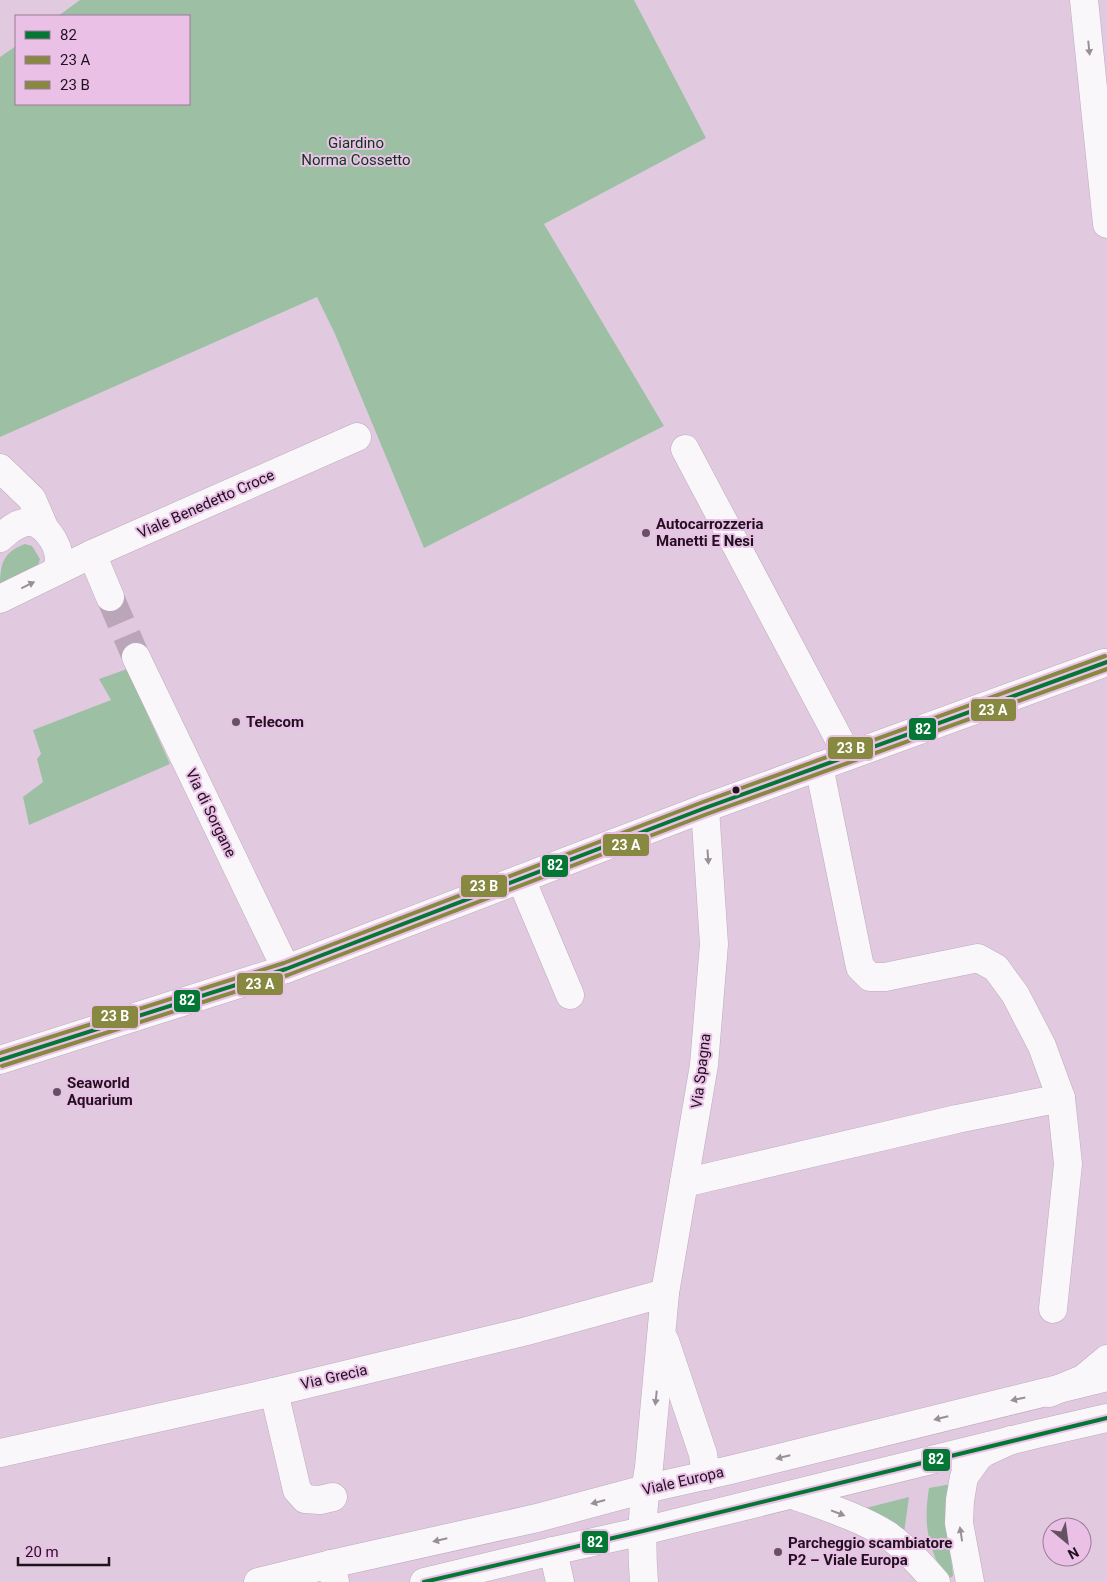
<svg xmlns="http://www.w3.org/2000/svg" width="1107" height="1582" font-family="Roboto,sans-serif">
  <style>
    .green { fill: #9dc0a5 }
    .lines { fill: none; stroke-linecap: round; stroke-linejoin: round }
    .minor-tunnel { stroke: #baa5b9; stroke-width: 28; stroke-dasharray: 28 14; stroke-linecap: butt }
    .minor-casing { stroke: #bcabbb; stroke-width: 29 }
    .major-casing { stroke: #bcabbb; stroke-width: 29 }
    .highway-casing { stroke: #bcabbb; stroke-width: 29 }
    .minor { stroke: #faf7fa; stroke-width: 28 }
    .major { stroke: #faf7fa; stroke-width: 28 }
    .highway { stroke: #faf7fa; stroke-width: 28 }
    .bus-1-casing { stroke: #ebc0e7; stroke-width: 8 }
    .bus-2-casing { stroke: #ebc0e7; stroke-width: 8 }
    .bus-3-casing { stroke: #ebc0e7; stroke-width: 8 }
    .bus-1 { stroke: #057734; stroke-width: 4 }
    .bus-2 { stroke: #888940; stroke-width: 4 }
    .bus-3 { stroke: #888940; stroke-width: 4 }
    .oneway { fill: #989097 }
    .poi-dot { fill: #645262; stroke: #ebc0e7; stroke-width: 2 }
    .bus-dot { fill: #20111f; stroke: #ebc0e7; stroke-width: 2 }
    .labels { text-anchor: middle; stroke-width: 4; stroke-linejoin: round; paint-order: stroke }
    .park-label { font-size: 15px; fill: #073917; stroke: #ebc0e7 }
    .street-label { font-size: 15px; fill: #20111f; stroke: #ebc0e7 }
    .poi-label { font-size: 15px; font-weight: bold; fill: #20111f; stroke: #ebc0e7; text-anchor: start }
    .line-badge { stroke: #ebc0e7; stroke-width: 2 }
    .badge-label { font-size: 14px; text-anchor: middle; font-weight: bold; fill: #fff }
  </style>
  <rect width="100%" height="100%" fill="#e1cadf"/>
  <g class="green">
    <polygon points="80,0 634,0 706,138 544,224 664,426 424,548 335,334 317,297 0,437 0,57 16,46 16,104 189,104 189,16 58,16"/>
    <path d="M25 544 32 546 40 559 37 568 0 586C0 564 3 552 25 544Z"/>
    <polygon points="127,669 170,764 29,825 23,797 43,782 37,759 41,754 33,730 111,700 99,679"/>
    <path d="M957 1483 949 1535 953 1576 946 1580C928 1546 923 1527 929 1488Z"/>
    <polygon points="909,1497 904,1533 858,1510"/>
  </g>
  <g class="lines">
    <polyline class="minor-tunnel" points="110,597 136,657"/>
    <g class="minor-casing">
      <g id="minor">
        <polyline points="685,449 848,756"/>
        <polyline points="0,468 32,499 44,527"/>
        <path d="M0 538C7 532 14 525 23 523 42 517 59 543 59 560 59 564 57 568 56 571"/>
        <polyline points="92,554 110,597"/>
        <polyline points="0,599 92,554 357,437"/>
        <polyline points="136,657 286,969"/>
        <polyline points="819,766 860,967 870,977 885,977 978,958 996,968 1015,994 1042,1046 1061,1098 1068,1164 1053,1309"/>
        <polyline points="521,879 570,995"/>
        <polyline points="0,1060 286,969 705,808 1104,663"/>
        <polyline points="684,1183 957,1119 1061,1098"/>
        <polyline points="665,1341 703,1454 706,1476"/>
        <polyline points="274,1392 297,1490 305,1499 320,1500 333,1497"/>
        <polyline points="0,1453 274,1392 527,1331 665,1293"/>
        <polyline points="553,1551 560,1582"/>
        <polyline points="331,1564 335,1582"/>
        <path d="M644 1582C641 1544 642 1505 649 1467L665 1293 704 1065 714 944 705 808"/>
      </g>
    </g>
    <g class="major-casing">
      <g id="major">
        <polyline points="258,1582 331,1564 537,1518 645,1489 730,1470 1107,1377"/>
        <polyline points="424,1582 553,1551 643,1531 1037,1434 1107,1418"/>
      </g>
    </g>
    <g class="highway-casing">
      <g id="highway">
        <polyline points="1084,0 1107,224"/>
        <polyline points="1049,1393 1083,1379 1107,1359"/>
        <path d="M793 1495C823 1506 862 1518 889 1536 907 1549 922 1566 936 1582"/>
        <polyline points="970,1582 959,1523 960,1500 964,1477 979,1456 985,1452 1011,1440"/>
      </g>
    </g>
    <use href="#minor" class="minor"/>
    <use href="#major" class="major"/>
    <use href="#highway" class="highway"/>
    <g class="bus-1-casing">
      <g id="bus-1">
        <polyline points="0,1060 286,969 705,808 1107,662"/>
        <polyline points="424,1582 643,1531 1107,1418"/>
      </g>
    </g>
    <g class="bus-2-casing">
      <polyline id="bus-2" points="2,1066 288,975 707,814 1107,669"/>
    </g>
    <g class="bus-3-casing">
      <polyline id="bus-3" points="0,1053 284,963 703,802 1105,656"/>
    </g>
    <use href="#bus-1" class="bus-1"/>
    <use href="#bus-2" class="bus-2"/>
    <use href="#bus-3" class="bus-3"/>
  </g>
  <defs><path id="oneway-solid" d="M-6-.8H1V-3.2L6.5 0L1 3.2V.8H-6Z" transform="scale(1.25)"/></defs>
  <g class="oneway">
    <use href="#oneway-solid" transform="translate(1089 48) rotate(84)"/>
    <use href="#oneway-solid" transform="translate(28 585) rotate(-26)"/>
    <use href="#oneway-solid" transform="translate(708 857) rotate(86)"/>
    <use href="#oneway-solid" transform="translate(656 1398) rotate(96)"/>
    <use href="#oneway-solid" transform="translate(1018 1399) rotate(168)"/>
    <use href="#oneway-solid" transform="translate(941 1418) rotate(166)"/>
    <use href="#oneway-solid" transform="translate(783 1457) rotate(166)"/>
    <use href="#oneway-solid" transform="translate(598 1502) rotate(165)"/>
    <use href="#oneway-solid" transform="translate(838 1513) rotate(21)"/>
    <use href="#oneway-solid" transform="translate(961 1534) rotate(-99)"/>
    <use href="#oneway-solid" transform="translate(440 1540) rotate(167)"/>
  </g>
  <g class="poi-dot">
    <circle cx="646" cy="533" r="5"/>
    <circle cx="236" cy="722" r="5"/>
    <circle cx="57" cy="1092" r="5"/>
    <circle cx="778" cy="1552" r="5"/>
  </g>
  <circle class="bus-dot" cx="736" cy="790" r="4.5"/>
  <g class="labels">
    <g class="park-label">
      <text x="356" y="148">Giardino<tspan x="356" dy="17">Norma Cossetto</tspan></text>
    </g>
    <g class="street-label">
      <text transform="translate(206 504) rotate(-24)" y="5">Viale Benedetto Croce</text>
      <text transform="translate(211 813) rotate(64)" y="5">Via di Sorgane</text>
      <text transform="translate(701 1071) rotate(-83)" y="5">Via Spagna</text>
      <text transform="translate(334 1377) rotate(-13)" y="5">Via Grecia</text>
      <text transform="translate(683 1481) rotate(-13)" y="5">Viale Europa</text>
    </g>
    <g class="poi-label">
      <text x="656" y="529">Autocarrozzeria<tspan x="656" dy="17">Manetti E Nesi</tspan></text>
      <text x="246" y="727">Telecom</text>
      <text x="67" y="1088">Seaworld<tspan x="67" dy="17">Aquarium</tspan></text>
      <text x="788" y="1548">Parcheggio scambiatore<tspan x="788" dy="17">P2 – Viale Europa</tspan></text>
    </g>
  </g>
  <g class="line-badge">
    <rect x="970" y="698" width="47" height="24" rx="5" fill="#888940"/>
    <rect x="908" y="717" width="29" height="24" rx="5" fill="#057734"/>
    <rect x="827" y="736" width="47" height="24" rx="5" fill="#888940"/>
    <rect x="602" y="833" width="48" height="24" rx="5" fill="#888940"/>
    <rect x="541" y="854" width="28" height="24" rx="5" fill="#057734"/>
    <rect x="460" y="874" width="48" height="24" rx="5" fill="#888940"/>
    <rect x="236" y="972" width="48" height="24" rx="5" fill="#888940"/>
    <rect x="173" y="989" width="28" height="24" rx="5" fill="#057734"/>
    <rect x="91" y="1005" width="48" height="24" rx="5" fill="#888940"/>
    <rect x="922" y="1448" width="29" height="24" rx="5" fill="#057734"/>
    <rect x="581" y="1530" width="28" height="24" rx="5" fill="#057734"/>
  </g>
  <g class="badge-label">
    <text x="993" y="715">23 A</text>
    <text x="923" y="734">82</text>
    <text x="851" y="753">23 B</text>
    <text x="626" y="850">23 A</text>
    <text x="555" y="870">82</text>
    <text x="484" y="891">23 B</text>
    <text x="260" y="989">23 A</text>
    <text x="187" y="1005">82</text>
    <text x="115" y="1021">23 B</text>
    <text x="936" y="1464">82</text>
    <text x="595" y="1547">82</text>
  </g>
  <rect x="15" y="15" width="175" height="90" fill="#ebc0e7" stroke="#9a7a97"/>
  <rect x="25" y="31" width="25" height="8" fill="#057734" stroke="#9a7a97"/>
  <text x="60" y="40" font-size="15" fill="#20111f">82</text>
  <rect x="25" y="56" width="25" height="8" fill="#888940" stroke="#9a7a97"/>
  <text x="60" y="65" font-size="15" fill="#20111f">23 A</text>
  <rect x="25" y="81" width="25" height="8" fill="#888940" stroke="#9a7a97"/>
  <text x="60" y="90" font-size="15" fill="#20111f">23 B</text>
  <g transform="translate(1067 1542) rotate(151)"><circle r="24" fill="#ebc0e7" stroke="#9a7a97"/>
  <path d="M0-4L9 19L0 12L-9 19Z" fill="#645262"/>
  <text y="-8" font-size="14" font-weight="bold" text-anchor="middle" fill="#20111f">N</text>
  </g>
  <path d="M18 1557v8h91v-8" fill="none" stroke="#20111f" stroke-width="2.5"/>
  <text x="25" y="1557" font-size="15" fill="#20111f" stroke="#ebc0e7" stroke-width="4" paint-order="stroke">20 m</text>
</svg>
